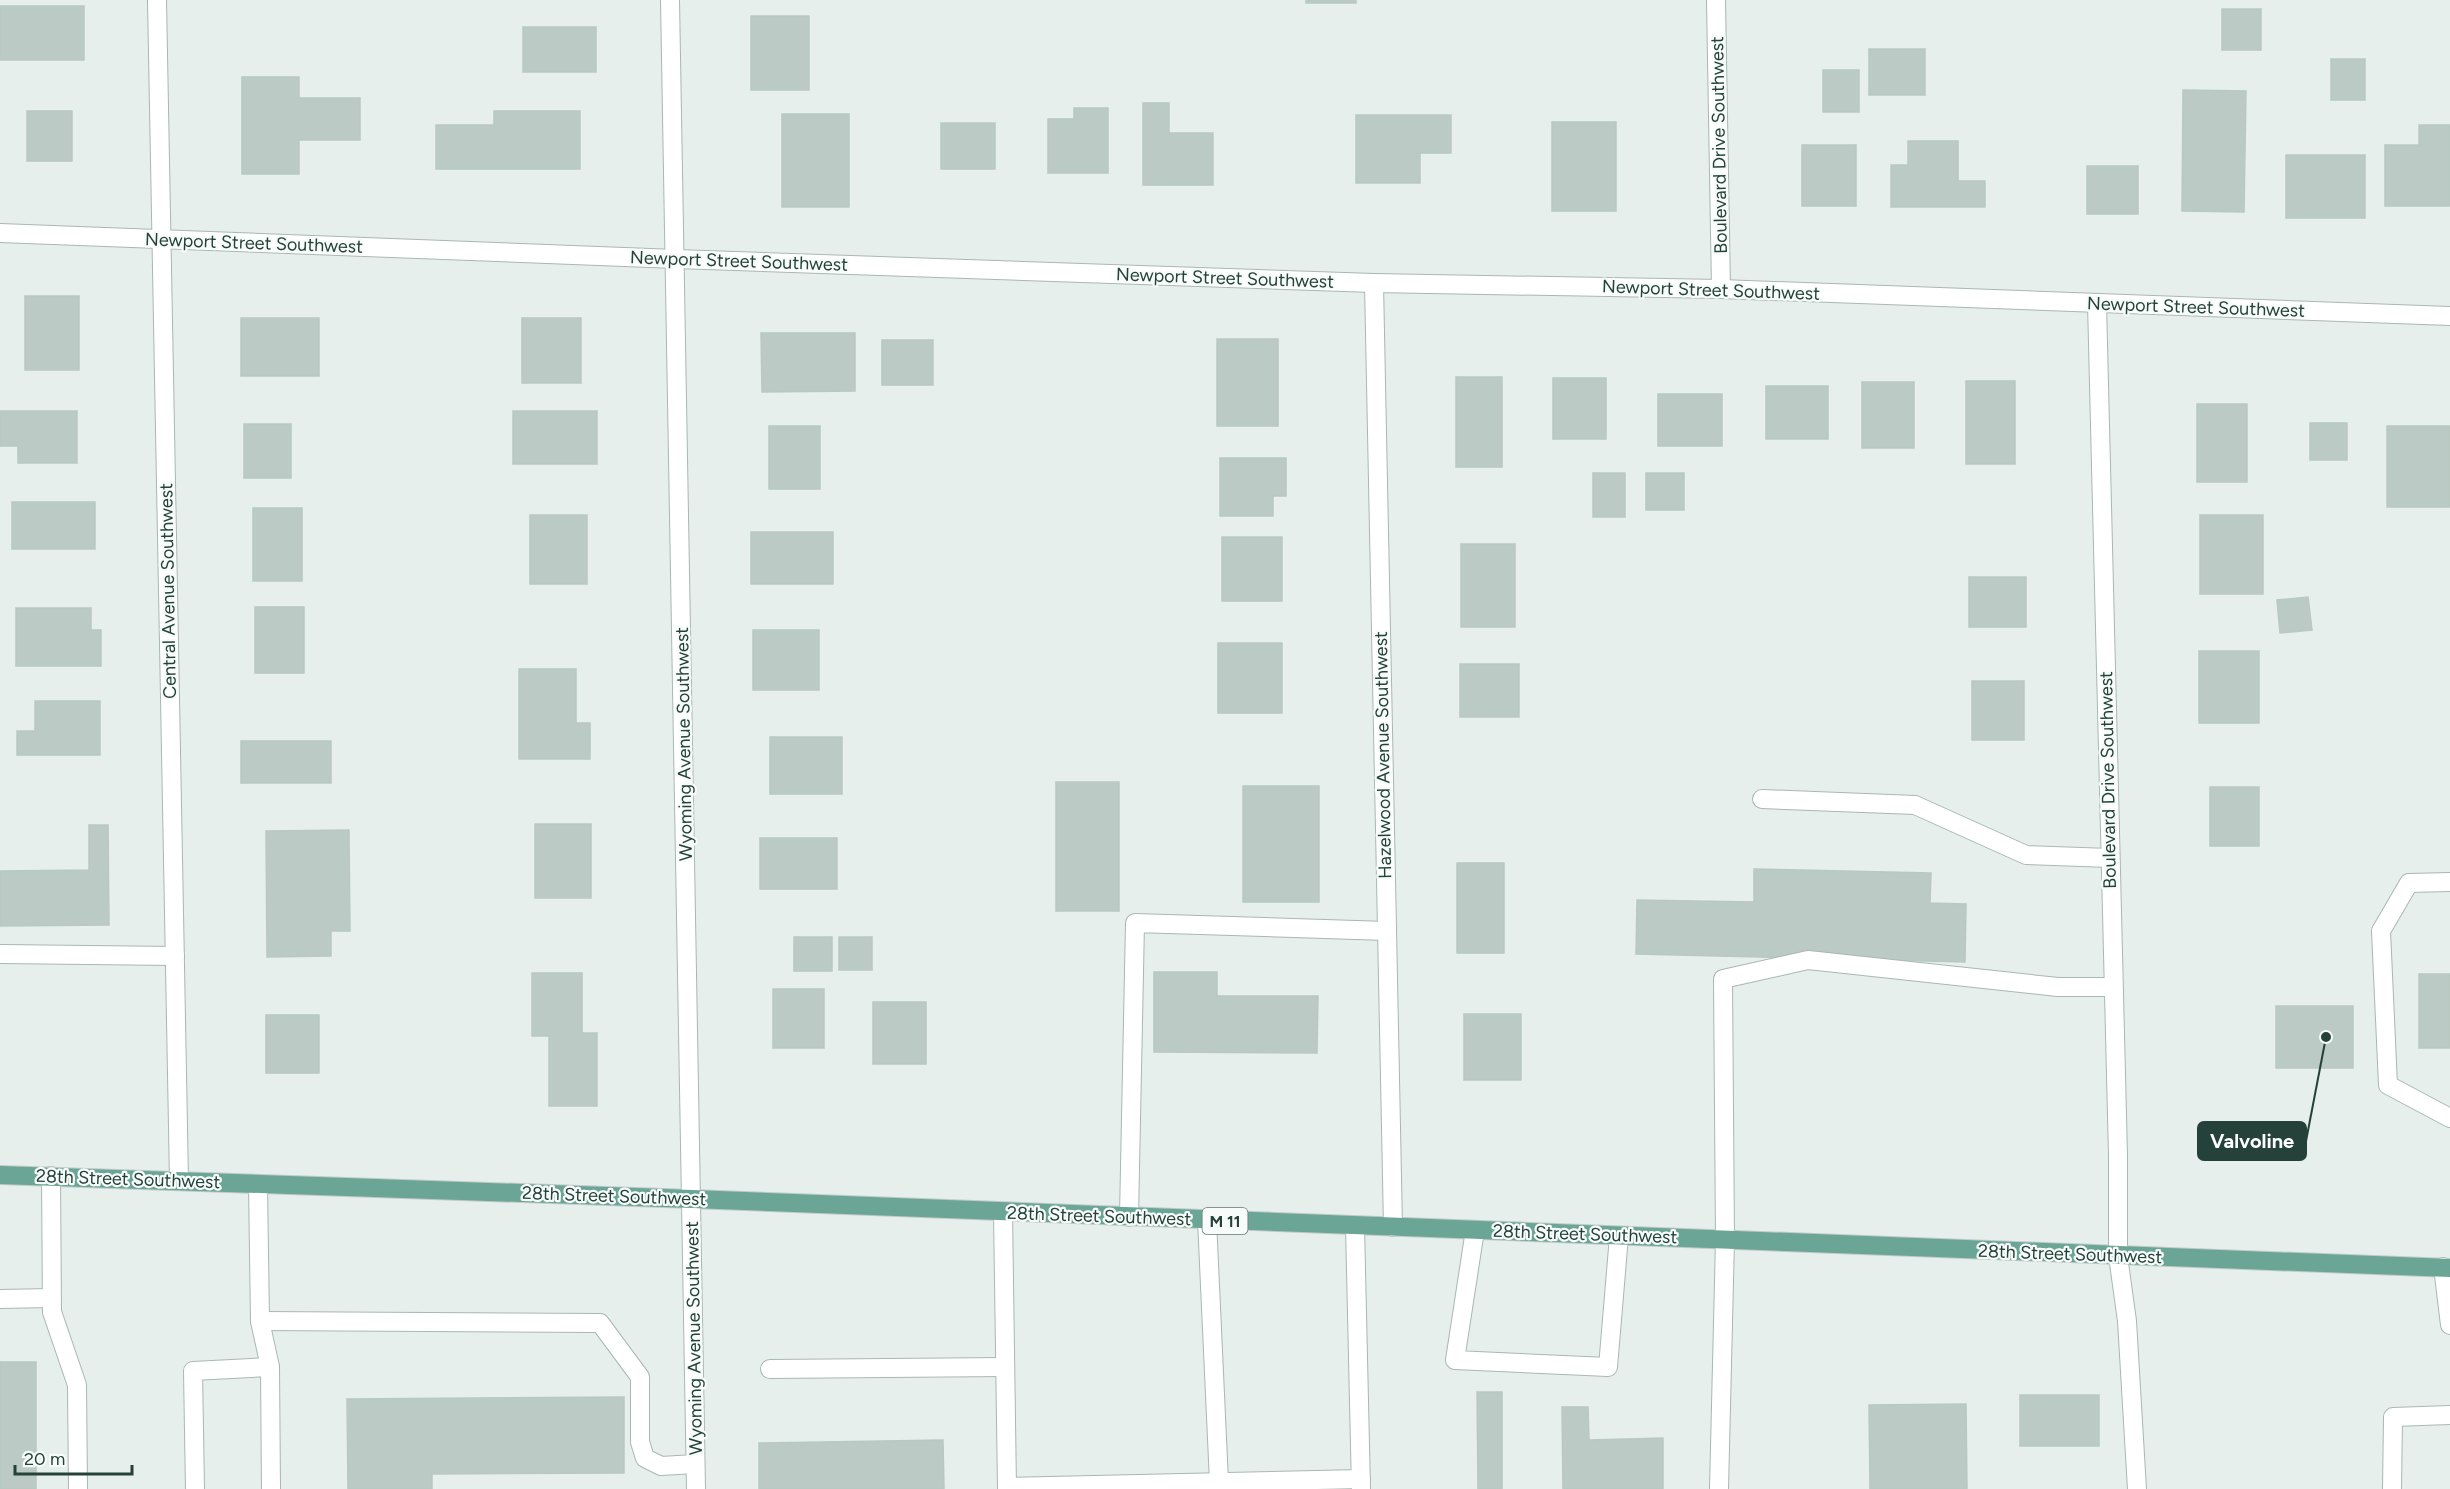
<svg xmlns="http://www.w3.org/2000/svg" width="2450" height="1489" font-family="Figtree,sans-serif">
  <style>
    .building { fill: #bbcac4; stroke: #b8c9c2; stroke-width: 1.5 }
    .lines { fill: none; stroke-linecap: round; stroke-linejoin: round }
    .minor-casing { stroke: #a8b8b2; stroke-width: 20 }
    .major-casing { stroke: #c2cac8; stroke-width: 20 }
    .minor { stroke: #fff; stroke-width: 18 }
    .major { stroke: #6aa596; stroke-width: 18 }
    .labels { text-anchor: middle; stroke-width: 4.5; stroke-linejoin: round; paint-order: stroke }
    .shield { fill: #f7fbf9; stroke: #637a73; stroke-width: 1.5 }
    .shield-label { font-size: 16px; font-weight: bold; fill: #24423a }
    .street-label { font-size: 18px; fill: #24423a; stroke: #f7fbf9 }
    .leader { fill: none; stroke: #24423a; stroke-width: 2 }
    .callout-dot { fill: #24423a; stroke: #f7fbf9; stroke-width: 2 }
    .callout { fill: #24423a; stroke: #24423a; stroke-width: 2 }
    .callout-label { font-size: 20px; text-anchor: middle; font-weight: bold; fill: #fff }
  </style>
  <rect width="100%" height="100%" fill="#e6efeb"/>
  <g class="building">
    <rect x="1306" y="0" width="50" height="3"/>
    <rect x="0" y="6" width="84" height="54"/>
    <rect x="2222" y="9" width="39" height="41"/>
    <rect x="751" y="16" width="58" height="74"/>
    <rect x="523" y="27" width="73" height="45"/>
    <rect x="1869" y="49" width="56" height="46"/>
    <rect x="2331" y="59" width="34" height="41"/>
    <rect x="1823" y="70" width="36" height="42"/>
    <polygon points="242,77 299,77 299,98 360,98 360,140 299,140 299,174 242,174"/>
    <polygon points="2183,90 2246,91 2244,212 2182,211"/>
    <polygon points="1143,103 1169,103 1169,133 1213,133 1213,185 1143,185"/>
    <polygon points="1074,108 1108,108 1108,173 1048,173 1048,119 1074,119"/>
    <rect x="27" y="111" width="45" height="50"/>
    <polygon points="494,111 580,111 580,169 436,169 436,125 494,125"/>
    <rect x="782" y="114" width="67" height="93"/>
    <polygon points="1356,115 1451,115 1451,153 1420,153 1420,183 1356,183"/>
    <rect x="1552" y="122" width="64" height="89"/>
    <rect x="941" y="123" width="54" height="46"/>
    <polygon points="2419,125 2450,125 2450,206 2385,206 2385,145 2419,145"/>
    <polygon points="1908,141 1958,141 1958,181 1985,181 1985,207 1891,207 1891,165 1908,165"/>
    <rect x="1802" y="145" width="54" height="61"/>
    <rect x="2286" y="155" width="79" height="63"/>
    <rect x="2087" y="166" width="51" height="48"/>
    <rect x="25" y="296" width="54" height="74"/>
    <rect x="241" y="318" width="78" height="58"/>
    <rect x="522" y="318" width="59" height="65"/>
    <polygon points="761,333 855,333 855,391 762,392"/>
    <rect x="1217" y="339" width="61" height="87"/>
    <rect x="882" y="340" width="51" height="45"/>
    <rect x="1456" y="377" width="46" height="90"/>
    <rect x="1553" y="378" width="53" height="61"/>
    <rect x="1966" y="381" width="49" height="83"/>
    <rect x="1862" y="382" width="52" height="66"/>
    <rect x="1766" y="386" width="62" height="53"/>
    <rect x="1658" y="394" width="64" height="52"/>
    <rect x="2197" y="404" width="50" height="78"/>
    <polygon points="0,411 77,411 77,463 18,463 18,446 0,446"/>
    <rect x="513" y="411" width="84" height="53"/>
    <rect x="2310" y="423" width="37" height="37"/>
    <rect x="244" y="424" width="47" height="54"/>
    <rect x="769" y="426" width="51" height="63"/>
    <rect x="2387" y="426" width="63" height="81"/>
    <polygon points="1220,458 1286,458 1286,496 1273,496 1273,516 1220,516"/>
    <rect x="1593" y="473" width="32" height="44"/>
    <rect x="1646" y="473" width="38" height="37"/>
    <rect x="12" y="502" width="83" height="47"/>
    <rect x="253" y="508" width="49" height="73"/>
    <rect x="530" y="515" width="57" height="69"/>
    <rect x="2200" y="515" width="63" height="79"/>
    <rect x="751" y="532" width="82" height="52"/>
    <rect x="1222" y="537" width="60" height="64"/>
    <rect x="1461" y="544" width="54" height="83"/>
    <rect x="1969" y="577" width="57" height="50"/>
    <polygon points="2308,597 2312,630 2280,633 2277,600"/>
    <rect x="255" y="607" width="49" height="66"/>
    <polygon points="16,608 91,608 91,630 101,630 101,666 16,666"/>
    <rect x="753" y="630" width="66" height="60"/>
    <rect x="1218" y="643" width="64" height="70"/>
    <rect x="2199" y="651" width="60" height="72"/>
    <rect x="1460" y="664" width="59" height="53"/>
    <polygon points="519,669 576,669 576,723 590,723 590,759 519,759"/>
    <rect x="1972" y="681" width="52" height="59"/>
    <polygon points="35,701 100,701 100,755 17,755 17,731 35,731"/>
    <rect x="770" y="737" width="72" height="57"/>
    <rect x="241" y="741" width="90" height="42"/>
    <rect x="1056" y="782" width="63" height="129"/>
    <rect x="1243" y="786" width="76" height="116"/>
    <rect x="2210" y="787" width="49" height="59"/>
    <rect x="535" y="824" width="56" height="74"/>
    <polygon points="89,825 108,825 109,925 0,926 0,871 89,870"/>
    <polygon points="349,830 350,931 331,931 331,956 267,957 266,831"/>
    <rect x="760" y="838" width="77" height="51"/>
    <rect x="1457" y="863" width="47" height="90"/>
    <polygon points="1754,869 1931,873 1930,903 1966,904 1965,962 1636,954 1637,900 1754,902"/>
    <rect x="794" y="937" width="38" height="34"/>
    <rect x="839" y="937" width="33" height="33"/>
    <polygon points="1154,972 1217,972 1217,996 1318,996 1317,1053 1154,1052"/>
    <polygon points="532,973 582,973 582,1033 597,1033 597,1106 549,1106 549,1036 532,1036"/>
    <rect x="2419" y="974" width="31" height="74"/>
    <rect x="773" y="989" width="51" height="59"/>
    <rect x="873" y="1002" width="53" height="62"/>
    <rect x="2276" y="1006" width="77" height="62"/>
    <rect x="1464" y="1014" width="57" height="66"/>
    <rect x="266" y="1015" width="53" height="58"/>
    <rect x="0" y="1362" width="36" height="127"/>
    <polygon points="1477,1392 1502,1392 1502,1489 1478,1489"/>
    <rect x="2020" y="1395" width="79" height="51"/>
    <polygon points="624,1397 624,1473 432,1474 432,1489 348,1489 347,1399"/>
    <polygon points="1966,1404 1967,1489 1870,1489 1869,1405"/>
    <polygon points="1562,1407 1588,1407 1589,1440 1663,1438 1663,1489 1563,1489"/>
    <polygon points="943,1440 944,1489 759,1489 759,1443"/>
  </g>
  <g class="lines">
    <g class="minor-casing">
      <g id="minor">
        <polyline points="157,0 179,1181"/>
        <polyline points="670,0 696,1489"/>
        <polyline points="1716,0 1721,289"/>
        <polyline points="0,233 676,259 1374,283 1721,289 2450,316"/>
        <polyline points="1374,283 1393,1227"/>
        <polyline points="2097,303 2118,1156 2118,1256 2127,1321 2137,1489"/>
        <polyline points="1762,799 1915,805 2026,855 2110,858"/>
        <polyline points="2450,882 2409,883 2381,931 2388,1085 2450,1118"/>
        <polyline points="0,954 175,956"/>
        <polyline points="51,1176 52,1312 77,1385 78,1489"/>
        <polyline points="258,1184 260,1321 270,1367 271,1489"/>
        <polyline points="1003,1212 1007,1489"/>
        <polyline points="1129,1217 1135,923 1387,931"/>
        <polyline points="1207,1220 1219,1482"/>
        <polyline points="1355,1226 1361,1489"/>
        <polyline points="1475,1230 1455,1360 1608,1367 1619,1236"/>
        <polyline points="2443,1267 2450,1325"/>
        <polyline points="0,1299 51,1298"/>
        <polyline points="260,1321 600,1323 640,1377 640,1442 645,1458 661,1466 695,1464"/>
        <polyline points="770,1369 1005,1367"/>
        <polyline points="1007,1487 1361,1479"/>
        <polyline points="195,1489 193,1371 270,1367"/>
        <polyline points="1719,1489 1725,1240 1723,979 1808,960 2058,987 2113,987"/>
        <polyline points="2392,1489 2393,1417 2450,1415"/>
      </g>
    </g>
    <g class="major-casing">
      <polyline id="major" points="0,1175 692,1199 2450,1268"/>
    </g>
    <use href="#minor" class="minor"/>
    <use href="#major" class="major"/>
  </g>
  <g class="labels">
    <rect class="shield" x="1202.5" y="1208" width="45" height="26" rx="4.5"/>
    <g class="shield-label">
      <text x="1225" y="1227">M 11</text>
    </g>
    <g class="street-label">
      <text transform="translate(1719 145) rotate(-91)" y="6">Boulevard Drive Southwest</text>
      <text transform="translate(254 243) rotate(2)" y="6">Newport Street Southwest</text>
      <text transform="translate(739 261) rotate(2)" y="6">Newport Street Southwest</text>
      <text transform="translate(1225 278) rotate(2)" y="6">Newport Street Southwest</text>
      <text transform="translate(1711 290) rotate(2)" y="6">Newport Street Southwest</text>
      <text transform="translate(2196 307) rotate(2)" y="6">Newport Street Southwest</text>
      <text transform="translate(168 591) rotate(-91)" y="6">Central Avenue Southwest</text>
      <text transform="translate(684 744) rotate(-91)" y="6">Wyoming Avenue Southwest</text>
      <text transform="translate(1383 755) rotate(-91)" y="6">Hazelwood Avenue Southwest</text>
      <text transform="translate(2108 780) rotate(-91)" y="6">Boulevard Drive Southwest</text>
      <text transform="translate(128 1179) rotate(2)" y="6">28th Street Southwest</text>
      <text transform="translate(614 1196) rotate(2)" y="6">28th Street Southwest</text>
      <text transform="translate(1099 1216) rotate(2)" y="6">28th Street Southwest</text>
      <text transform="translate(1585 1234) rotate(2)" y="6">28th Street Southwest</text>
      <text transform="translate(2070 1254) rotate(2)" y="6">28th Street Southwest</text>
      <text transform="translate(694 1338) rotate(-91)" y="6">Wyoming Avenue Southwest</text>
    </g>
  </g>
  <path class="leader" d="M2326 1037L2306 1141"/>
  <circle class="callout-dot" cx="2326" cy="1037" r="6"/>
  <rect class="callout" x="2198" y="1122" width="108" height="38" rx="6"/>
  <g class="callout-label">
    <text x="2252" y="1148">Valvoline</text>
  </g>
  <path d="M15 1465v9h117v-9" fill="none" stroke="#24423a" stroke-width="3"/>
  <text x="24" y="1465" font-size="18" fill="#24423a" stroke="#f7fbf9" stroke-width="4.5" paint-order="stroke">20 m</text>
</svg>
